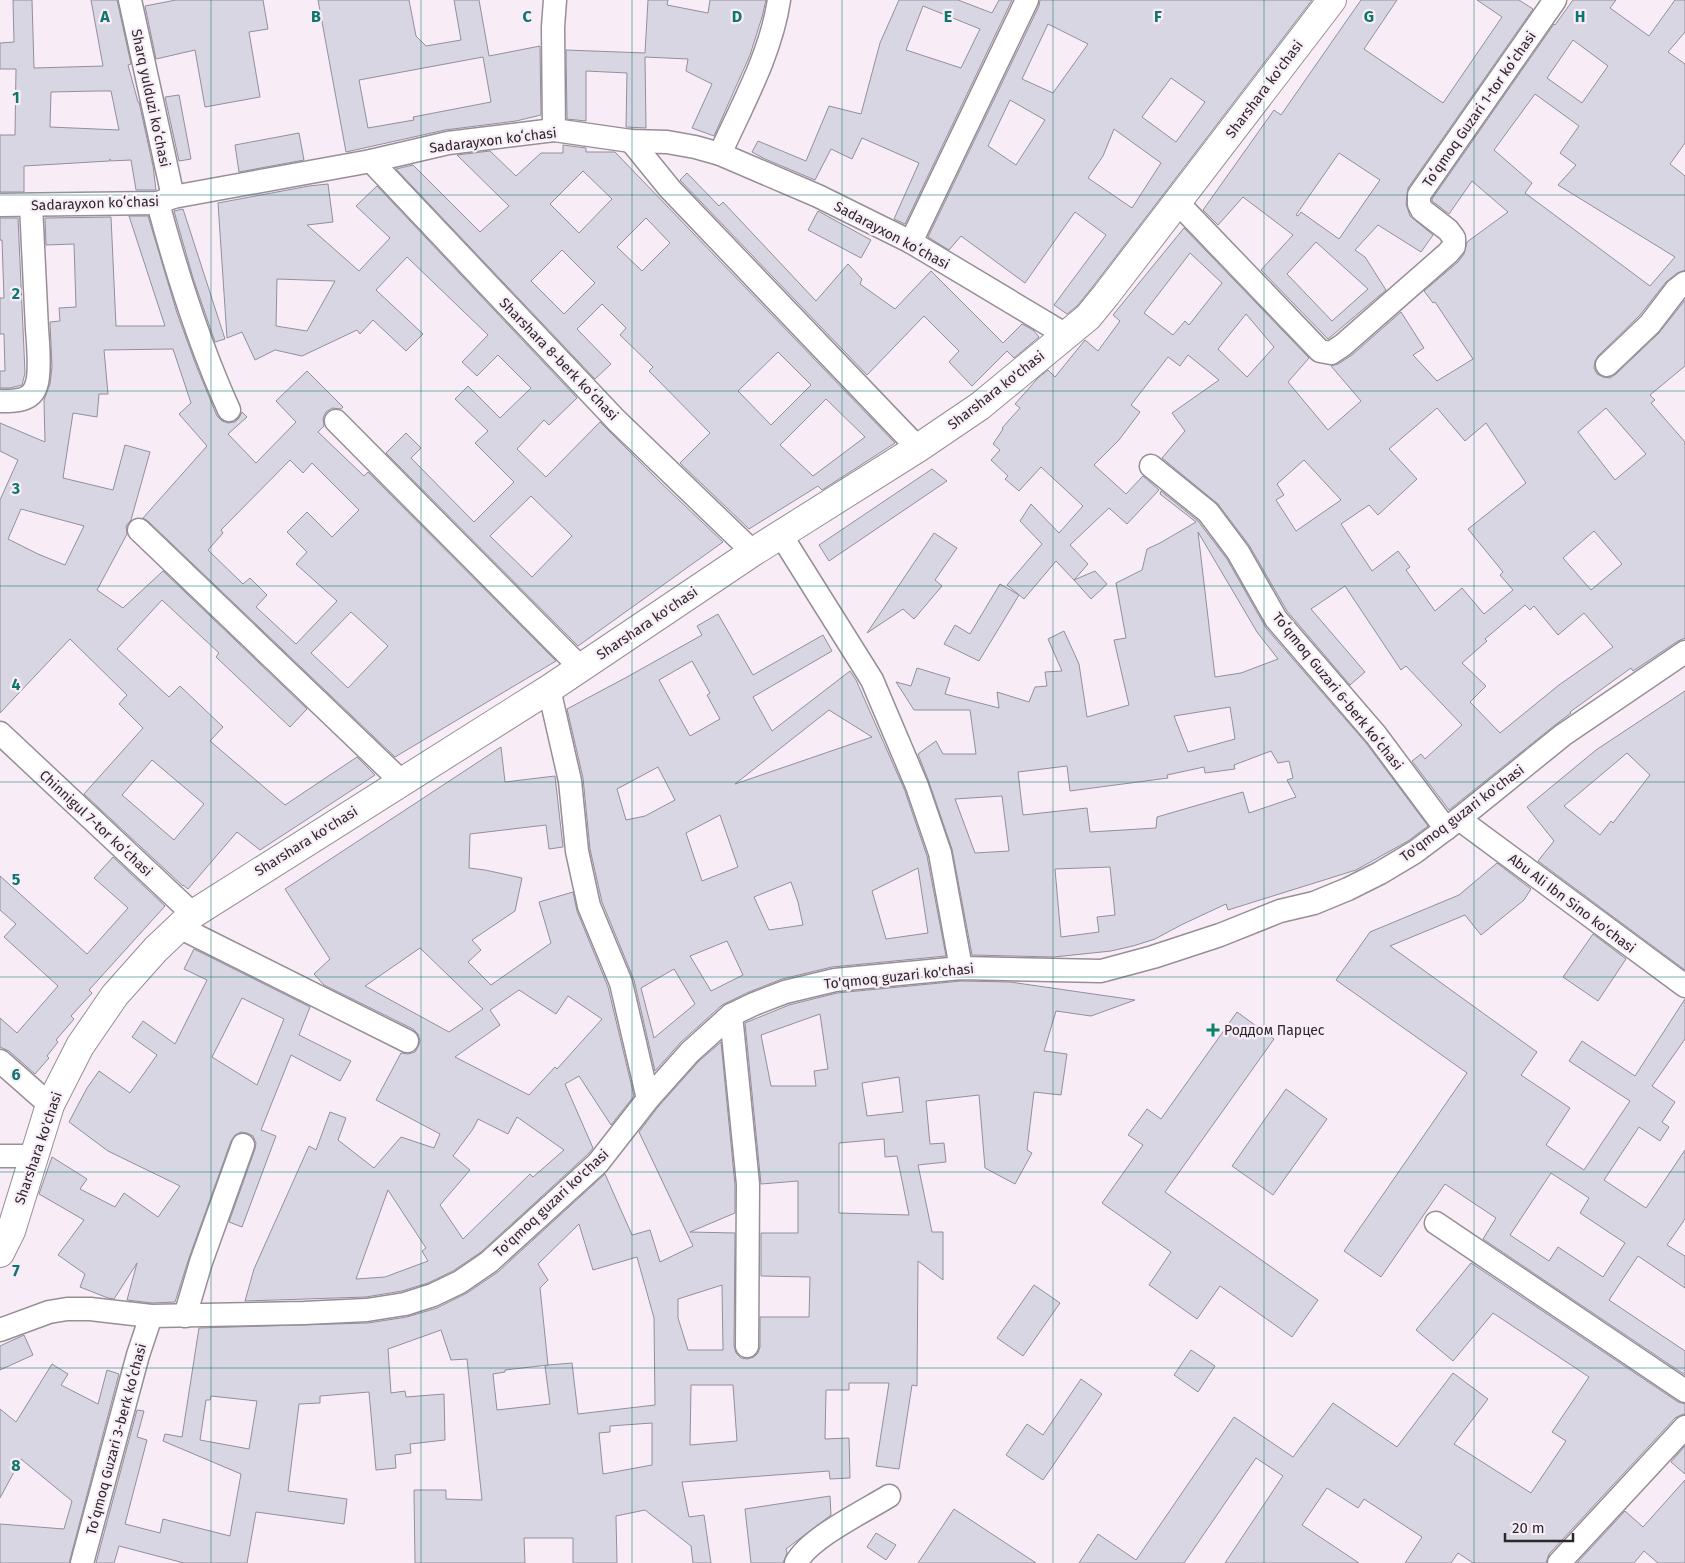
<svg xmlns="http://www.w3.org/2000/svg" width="1685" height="1563" font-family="'Fira Sans',sans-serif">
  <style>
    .building { fill: #d9d6e3; stroke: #928f9b; fill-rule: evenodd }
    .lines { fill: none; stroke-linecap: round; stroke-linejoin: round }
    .minor-casing { stroke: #988e97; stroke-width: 25 }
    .tertiary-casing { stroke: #988e97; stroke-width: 30 }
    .minor { stroke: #fff; stroke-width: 22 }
    .tertiary { stroke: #fff; stroke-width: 28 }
    .grid { fill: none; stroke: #0f766e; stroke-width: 1; stroke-opacity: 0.55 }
    .poi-dot { fill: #078465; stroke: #f8edf7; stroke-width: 2 }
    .labels { text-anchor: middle; stroke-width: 4.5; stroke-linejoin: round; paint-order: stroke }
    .street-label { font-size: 14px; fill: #2b272a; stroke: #f8edf7 }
    .poi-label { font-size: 14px; fill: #2b272a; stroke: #f8edf7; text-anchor: start }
    .grid-label { font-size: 16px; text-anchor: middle; font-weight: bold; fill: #0f766e; stroke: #f8edf7; stroke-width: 4.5; stroke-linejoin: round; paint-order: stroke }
  </style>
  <rect width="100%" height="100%" fill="#f8edf7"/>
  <g class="building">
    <path d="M13 0H32L34 68 103 66 91 0H117L131 64 128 65 138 102H139L153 166 156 190H136L131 160 110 161V159L109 161 24 166V192H0V135H15L16 69H0V43L14 42ZM98 91H111L119 130 50 127 51 92Z"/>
    <polygon points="176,0 263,0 268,29 249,32 260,97 205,107 195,50 156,59 145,6"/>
    <path d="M318 0H409L416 36 426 46 461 40 454 0H479L489 56 540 46 541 115 516 121 445 130 346 152ZM483 57 491 102 413 117 414 120 368 128 359 80Z"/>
    <polygon points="648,0 668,0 667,5 708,13 710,0 766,0 762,17 750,55 714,136 692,128 712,84 686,71 688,59 645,57 646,128 626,127 627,73 586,71 586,121 567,119 566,50 645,53"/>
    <path d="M899 0H958L992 13 999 0H1012L905 224 894 219 919 163 862 138 852 159 831 149 815 180 765 159 752 152 758 141 806 161 829 106 861 114 880 43ZM923 6 980 29 961 68 906 50Z"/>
    <path d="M1040 0H1312L1094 285 1077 306 1067 314 1054 305 1106 235 1075 212 1025 283 961 236 949 250 928 237 1039 6ZM1048 24 1088 44 1053 93 1022 79ZM1171 78 1205 102 1176 142 1142 117ZM1010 100 1045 120 1016 165 988 146ZM1114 129 1161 163 1132 208 1088 178 1103 156Z"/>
    <path d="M1361 0H1397L1364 49 1443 103 1502 17 1477 0H1519L1533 9 1408 188 1406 204 1410 216 1433 235 1421 252 1378 225 1355 250 1365 257 1386 290 1328 339 1261 270 1293 235 1243 197 1218 225 1203 210 1274 110 1281 115ZM1339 153 1380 180 1339 239 1301 212 1298 216 1296 215ZM1316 242 1368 289 1332 321 1287 274Z"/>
    <path d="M1573 0H1616L1610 8 1649 36 1675 0H1685V32L1668 52 1685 64V143L1670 164 1685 176V270L1677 273 1666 282 1640 315 1598 356 1595 361 1594 368 1597 374 1603 377 1610 378 1616 374 1659 333 1685 300V366L1650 395 1655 400 1651 403 1685 442V638L1678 641 1633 671 1631 668 1570 712 1571 713 1555 725 1449 810 1412 761 1421 754 1425 759 1462 725 1406 666 1401 670 1345 586 1311 609 1365 672 1350 685 1287 611 1249 545 1218 504 1162 458 1185 431 1172 413 1219 380 1188 355 1180 366 1168 357 1131 405 1140 412 1119 440 1094 465 1126 494 1143 476 1159 490 1127 524 1109 508 1070 545 1088 564 1074 580 1056 561 1024 599 1007 585 1042 544 1020 521 1031 504 1059 533 1083 506 1041 467 1019 491 1005 479 1008 476 991 460 1000 450 993 444 1003 429 1002 428 1020 408 1015 404 1038 378 1048 370 1055 377 1085 340 1098 351 1120 321 1113 315 1184 228 1309 358 1288 382 1328 430 1361 401 1331 366 1338 364 1352 355 1401 312 1424 348 1413 355 1437 381 1473 359 1435 302 1433 303 1424 291 1458 262 1464 254 1467 242 1508 212 1472 181 1449 214 1432 201V199L1554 24 1555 25ZM1573 40 1608 66 1582 103 1547 78ZM1535 94 1579 126 1560 153 1576 165 1558 185 1675 257 1650 286 1525 193 1532 183 1494 150ZM1190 253 1222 283 1189 325 1185 321 1173 335 1144 313ZM1246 314 1274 347 1247 377 1218 349ZM1437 408 1465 441 1486 423 1526 483 1468 529 1503 572 1500 575 1513 590 1484 614 1462 588 1435 611 1406 570 1410 567 1398 551 1372 571 1341 524 1369 505 1378 515 1417 479 1389 449ZM1606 408 1646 454 1615 480 1578 432ZM1304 460 1341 500 1296 531 1276 500 1284 495 1277 484ZM1594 531 1622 564 1591 590 1563 558ZM1525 605 1530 610 1534 606 1558 635 1584 613 1613 647 1559 685 1500 733 1470 702 1486 686 1462 663 1487 641 1485 639Z"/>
    <polygon points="179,95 191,159 179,161 165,97"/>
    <polygon points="299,133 304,160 239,172 235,145"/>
    <path d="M563 145 586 148V152H615L895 443 822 490 818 486 749 529 680 463 710 433 649 371 653 367 620 335 626 328 602 304 577 329 611 364 595 379 396 169 413 165 480 232 509 206 457 155 490 151 516 176 541 153H563ZM583 171 612 199 579 233 550 204ZM646 218 670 243 642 271 617 247ZM562 250 595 283 564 314 531 281ZM778 352 811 385 771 425 738 391ZM826 399 865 437 813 476 780 445Z"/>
    <polygon points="687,173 719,206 723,202 816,301 848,264 862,279 860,284 895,309 931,271 1003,343 1022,324 1033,330 1039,337 1014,358 1007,351 972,386 949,362 959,351 924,316 867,375 680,180"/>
    <path d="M328 184 333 222 307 225 359 271 390 238 356 206 377 186 577 398 549 425 544 420 517 449 546 477 600 422 661 483 723 542 578 646 386 453 406 433 421 448 411 458 474 522 514 482 475 443 488 431 455 399 468 386 500 418 531 388 498 355 477 376 462 362 488 335 407 257 376 290 423 334 406 351 373 320 360 334 357 330 302 356 275 350 255 360 242 332 227 338 218 203 309 186ZM277 279 335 281 307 331 276 326ZM531 496 572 536 532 577 490 536Z"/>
    <polygon points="183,209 225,339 215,342 193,278 174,211"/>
    <polygon points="818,211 871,240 861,258 808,230"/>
    <path d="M129 216H148L177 313 196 365 217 416 222 421 228 423 235 422 239 418 242 412 247 417 228 434 256 463 296 422 276 401 307 371 343 407 341 409 332 408 326 412 323 418 324 426 318 432 364 476 368 472 556 661 395 757 148 521 143 518 207 446 179 414 191 403 173 349 104 350 108 394H99L97 417 73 413 63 478 113 490 125 445 150 452 131 520 126 526 127 534 97 590 123 608 163 571 307 709 290 727 216 657 219 653 162 600 117 649 169 697 180 686 223 727 210 741 285 805 357 757 375 775 260 850 237 832 188 889 183 885V886L84 794 143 728 119 704 127 695 70 639 0 713V500L18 460 0 451V423L45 442 44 400 50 384 52 367 50 322 60 321 59 308 76 307 74 244 46 245 45 218 111 217 116 326H165ZM290 460 303 473 312 463 359 510 332 537 307 512 287 532 307 552 296 564 337 601 296 644 256 607 267 595 250 578 243 584 208 550 223 533 221 530ZM21 509 84 526 65 565 38 554 8 539ZM351 612 388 646 348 688 311 653ZM152 760 204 804 174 840 122 795Z"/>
    <polygon points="0,218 18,218 25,373 22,385 10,388 0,388 0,371 5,371 4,334 0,334 0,298 4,298 2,240 0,240"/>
    <polygon points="932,469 947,481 829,561 819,545"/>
    <path d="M1161 491 1198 521 1227 559 1266 628 1366 743 1428 826 1408 841 1356 870 1228 910 1226 904 1181 925 1155 939 1133 946 1111 951 1054 957 972 955 952 849 929 782 918 754 936 741 943 754H976L970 710H914L896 682 911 686 917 668 950 678 945 694 999 708 997 692 1029 702 1035 687 1047 686 1045 672 1062 671 1048 639 1064 631 1079 664 1087 717 1129 705 1114 640 1126 638 1116 583 1142 570 1147 549 1160 543 1196 522 1160 494ZM1198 532 1257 632 1278 659 1241 673 1215 677ZM1230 707 1235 739 1188 752 1174 716ZM1271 751 1278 763 1289 761 1293 778 1287 780 1296 797 1249 813 1243 792 1157 817 1156 828 1090 832 1087 808 1023 815 1018 772 1067 766 1070 791 1168 778 1167 775 1204 767 1205 773 1235 769 1234 765ZM1002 796 1009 851 975 853 955 799ZM1110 867 1115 915 1097 917 1099 932 1061 937 1055 869Z"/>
    <polygon points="934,533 957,548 935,580 942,586 914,619 903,609 867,633"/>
    <polygon points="1095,571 1107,584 1091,599 1074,580"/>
    <polygon points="1000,584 1019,595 979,661 944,644 955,625 970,634"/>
    <path d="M718 614 753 675 823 635 832 651 753 697 772 731 850 671 856 680 905 791 927 856 946 956 832 967 782 979 749 992 722 1005 681 1042 655 1071 634 980 602 902 590 849 583 778 567 709 627 677 702 635 697 626ZM692 661 710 693 707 695 720 719 690 736 659 680ZM829 710 872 737 735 784ZM658 767 675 800 645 816 626 820 617 789ZM720 815 738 867 702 881 686 833ZM918 868 928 933 886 939 872 891ZM791 882 798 902 803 925 769 930 754 897ZM727 941 743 975 711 991 690 956ZM674 969 695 1004 654 1038 641 988Z"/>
    <path d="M1685 691V970L1538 861 1554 841 1527 807 1596 750ZM1627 753 1650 775 1613 823 1611 821 1600 835 1564 806Z"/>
    <path d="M501 747 505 782 555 776 563 847 549 849 546 825 470 834 469 868 485 870 522 878 515 911 472 940 481 950 468 962 491 985 551 943 539 902 573 892 577 911 608 987 634 1096 611 1125 579 1076 565 1084 593 1148 588 1154 481 1252 453 1271 428 1283 402 1291 366 1297 245 1301 254 1269 309 1146 316 1150 330 1112 346 1118 338 1140 374 1168 401 1137 434 1148 440 1134 376 1100 401 1053 408 1054 415 1052 418 1047 420 1041 418 1034 413 1029 324 985 314 974 330 959 285 889ZM420 948 483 1009 449 1032 365 986ZM519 990 556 1014 568 996 602 1019 557 1069 555 1067 529 1095 455 1057 500 1025 490 1010ZM517 1117 564 1150 533 1177 530 1174 463 1239 440 1205 470 1170 453 1156 473 1129 478 1119 508 1134ZM388 1190 426 1248 422 1251 428 1261 385 1277 356 1279Z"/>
    <polygon points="113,857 165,906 89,990 92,993 71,1016 74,1019 56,1040 58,1042 47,1056 49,1058 35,1074 9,1051 0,1047 0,1018 17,1033 58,986 4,937 16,924 0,910 0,876 87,954 128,908 94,878"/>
    <path d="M1497 863 1531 889 1524 900 1481 935 1465 915 1390 946 1537 1052 1521 1075 1570 1108 1546 1145 1584 1170 1630 1101 1569 1061 1582 1041 1635 1076 1685 999V1039L1652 1086 1675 1102 1662 1122 1669 1127 1660 1141 1639 1127 1604 1180 1646 1208 1685 1150V1219L1667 1245 1685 1256V1288L1638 1256 1609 1300 1685 1351V1375L1483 1239 1496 1218 1445 1184 1381 1277 1344 1251 1467 1073 1336 980 1370 932 1459 895ZM1551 1173 1589 1198 1580 1213 1625 1243 1603 1277 1558 1247 1549 1261 1510 1235Z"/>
    <polygon points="1593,934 1626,959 1598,1001 1563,977"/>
    <path d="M194 949 310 1007 299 1035 351 1061 340 1081 291 1055 261 1130 276 1136 242 1227 229 1222 255 1149 256 1143 253 1136 247 1133 241 1132 235 1135 231 1141 189 1258 175 1302 152 1303 127 1300 137 1263 114 1299 108 1298 80 1287 85 1274 58 1255 84 1220 39 1194 52 1157 87 1179 80 1189 115 1207 124 1193 158 1217 180 1186 108 1151 69 1122 87 1088 99 1071 130 1093 157 1055 132 1037 143 1021 175 1044 207 980 184 969ZM242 998 284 1019 257 1085 212 1057Z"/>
    <path d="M961 981 1010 982 1135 1000 1091 1016 1056 1011 1044 1051 1067 1054 1061 1095 1034 1092 1027 1150 1032 1153 1015 1184 985 1168 979 1095 926 1101 930 1144 944 1143 946 1162 918 1165 932 1232H943V1280L918 1261 917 1386 912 1385 899 1469 876 1466 889 1383H849V1390H826L825 1439 849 1438 850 1478 830 1479 829 1471 682 1482 689 1517 704 1515 711 1563H693L691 1546 645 1510 616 1516 617 1563H573V1538H524L525 1563H415L414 1490H446V1499L482 1500 467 1359 451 1360 441 1330 388 1349 391 1393 405 1391 406 1397 444 1394 445 1440 410 1444 411 1453 395 1455 396 1468 376 1470 369 1392 320 1396V1403L299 1404 288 1491 347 1499 344 1524 256 1512 247 1563H184L119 1546 114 1563H96L137 1410 144 1411 137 1437 147 1440 125 1524 160 1533 163 1519 230 1536 241 1474 163 1441 165 1434 182 1437 199 1328 368 1323 407 1317 437 1308 467 1293 498 1272 605 1174 632 1235 650 1230 660 1262 693 1246 639 1132 658 1107 699 1061 721 1042 735 1185V1213L690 1232 735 1233 734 1346 736 1353 741 1358 747 1359 754 1357 758 1353 760 1347V1317H809L810 1277 761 1276V1233H798V1181L761 1184 745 1023 789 1005 837 993ZM820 1014 828 1069 814 1071 816 1086H771L761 1035ZM899 1077 903 1112 867 1116 862 1083ZM884 1139 885 1157 897 1156 909 1215 839 1213V1143ZM579 1224 593 1270 637 1257 654 1318 655 1405 578 1414 572 1363 548 1365 540 1288 548 1280 538 1264ZM722 1285 723 1350H688L678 1318V1299ZM548 1365 545 1366 550 1404 497 1410 493 1374 505 1372V1370ZM691 1385H733L737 1441 690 1445ZM211 1396 257 1401 249 1449 200 1440 206 1400H210ZM652 1423V1465L603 1474 599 1433 610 1432V1426Z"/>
    <polygon points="1237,1012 1274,1039 1165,1192 1318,1300 1292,1337 1220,1286 1197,1319 1149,1285 1171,1252 1102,1203 1143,1145 1128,1135 1147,1109 1161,1119"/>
    <polygon points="1286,1089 1327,1119 1273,1195 1232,1166"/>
    <polygon points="1471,1263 1678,1402 1685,1404 1685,1414 1681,1415 1675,1418 1549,1554 1546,1563 1473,1563 1458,1553 1451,1563 1405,1563 1422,1537 1364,1499 1358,1508 1327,1488 1302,1525 1359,1563 1225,1563 1283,1476 1256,1458 1184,1563 1079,1563 1098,1534 1136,1560 1234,1417 1293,1457 1333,1403 1397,1447 1453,1373 1488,1399 1454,1444 1531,1493 1566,1441 1552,1432 1589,1377 1493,1313 1453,1361 1416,1330"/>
    <polygon points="1034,1285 1060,1303 1023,1356 997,1338"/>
    <polygon points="24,1335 33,1355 0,1370 0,1346"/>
    <polygon points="1191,1350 1215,1366 1198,1392 1174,1375"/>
    <polygon points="52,1364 68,1374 61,1385 98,1404 107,1370 119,1374 69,1563 0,1563 0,1524 64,1529 72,1501 21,1459 0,1498 0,1409 16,1422"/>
    <polygon points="1081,1379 1102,1394 1043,1480 1006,1455 1027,1424 1043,1435"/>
    <polygon points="1685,1446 1685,1474 1671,1462"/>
    <polygon points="1685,1480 1685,1563 1658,1563 1644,1551 1634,1563 1577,1563 1625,1511 1643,1527"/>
    <polygon points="830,1496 831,1515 786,1549 787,1553 783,1563 751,1563 745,1509"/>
    <polygon points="954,1509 1036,1563 918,1563"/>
    <polygon points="876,1533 896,1545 886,1560 867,1547"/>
  </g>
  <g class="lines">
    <g class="minor-casing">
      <g id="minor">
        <polyline points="130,0 173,197"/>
        <polyline points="554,130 553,27 555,0"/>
        <polyline points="631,141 670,189 918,448"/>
        <path d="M720 154C742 105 771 54 779 0"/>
        <polyline points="371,161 616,420 753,552"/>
        <polyline points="1177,202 1320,351 1331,353 1343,345 1448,253 1454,246 1454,238 1448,230 1422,210 1419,204 1419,195 1555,0"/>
        <path d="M158 203C177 274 199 344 229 410"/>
        <polyline points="0,205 158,203 173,197 371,161 448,143 554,130 631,141 667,142 695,147 720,154 818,196 911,242 1066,335"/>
        <polyline points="911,242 1027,0"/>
        <polyline points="1607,365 1650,324 1676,290 1685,283"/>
        <path d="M0 401C13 401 31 402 36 386 41 374 38 342 37 329 35 287 33 246 31 205"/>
        <polyline points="336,421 580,667"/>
        <polyline points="1151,466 1208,512 1238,552 1276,619 1376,735 1446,829"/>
        <polyline points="139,530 401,781"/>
        <polyline points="781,535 872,680 917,786 940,853 961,968"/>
        <polyline points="549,689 570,781 577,851 589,906 621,983 648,1099"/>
        <polyline points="0,733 193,914"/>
        <polyline points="1459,819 1685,986"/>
        <polyline points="179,927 407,1041"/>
        <polyline points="731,1015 748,1184 747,1346"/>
        <polyline points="0,1061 50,1105"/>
        <polyline points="0,1156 34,1156"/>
        <polyline points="1436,1223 1685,1391"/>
        <polyline points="185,1316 201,1262 243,1145"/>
        <polyline points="0,1330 49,1312 67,1309 90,1309 151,1316 304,1313 367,1310 405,1304 433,1295 460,1282 489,1262 598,1163 648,1099 690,1052 731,1015 754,1004 785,992 835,980 961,968 1101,971 1153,957 1220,935 1280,911 1314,903 1348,889 1380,873 1415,852 1459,819 1563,735 1685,652"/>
        <polyline points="82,1563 138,1355 151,1316"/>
        <path d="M796 1563C809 1538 863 1512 889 1496"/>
        <polyline points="1559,1563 1685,1427"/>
      </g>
    </g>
    <g class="tertiary-casing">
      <polyline id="tertiary" points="0,1253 11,1231 50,1105 80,1046 115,995 156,949 193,914 549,689 753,552 918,448 980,406 1088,317 1106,295 1332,0"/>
    </g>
    <use href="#minor" class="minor"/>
    <use href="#tertiary" class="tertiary"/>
  </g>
  <path class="grid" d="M211 0V1563M421 0V1563M632 0V1563M842 0V1563M1053 0V1563M1264 0V1563M1474 0V1563M0 195H1685M0 391H1685M0 586H1685M0 782H1685M0 977H1685M0 1172H1685M0 1368H1685"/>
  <path class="poi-dot" d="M1210.5 1022.5h5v5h5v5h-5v5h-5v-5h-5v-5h5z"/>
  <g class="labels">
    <g class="street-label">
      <text transform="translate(1264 89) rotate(-53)" y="5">Sharshara ko'chasi</text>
      <text transform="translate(151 98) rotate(78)" y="5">Sharq yulduzi koʻchasi</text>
      <text transform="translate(1479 109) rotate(-55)" y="5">Toʻqmoq Guzari 1-tor koʻchasi</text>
      <text transform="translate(493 140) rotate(-7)" y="5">Sadarayxon koʻchasi</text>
      <text transform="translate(95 203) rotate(-2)" y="5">Sadarayxon koʻchasi</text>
      <text transform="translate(892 235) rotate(28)" y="5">Sadarayxon koʻchasi</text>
      <text transform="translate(559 359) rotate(46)" y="5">Sharshara 8-berk koʻchasi</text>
      <text transform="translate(996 390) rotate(-38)" y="5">Sharshara ko'chasi</text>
      <text transform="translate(647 623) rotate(-34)" y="5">Sharshara ko'chasi</text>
      <text transform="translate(1338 691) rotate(51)" y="5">Toʻqmoq Guzari 6-berk koʻchasi</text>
      <text transform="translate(1462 813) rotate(-37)" y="5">To'qmoq guzari ko'chasi</text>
      <text transform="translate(96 823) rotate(43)" y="5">Chinnigul 7-tor koʻchasi</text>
      <text transform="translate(306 841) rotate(-32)" y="5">Sharshara ko'chasi</text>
      <text transform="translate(1572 903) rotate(37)" y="5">Abu Ali Ibn Sino ko'chasi</text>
      <text transform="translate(899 976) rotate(-6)" y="5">To'qmoq guzari ko'chasi</text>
      <text transform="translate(38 1148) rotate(-71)" y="5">Sharshara ko'chasi</text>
      <text transform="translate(551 1203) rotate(-43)" y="5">To'qmoq guzari ko'chasi</text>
      <text transform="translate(116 1439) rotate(-75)" y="5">Toʻqmoq Guzari 3-berk koʻchasi</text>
    </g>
    <g class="poi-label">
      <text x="1224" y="1035">Роддом Парцес</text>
    </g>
  </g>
  <g class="grid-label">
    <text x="105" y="22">A</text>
    <text x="316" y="22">B</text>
    <text x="527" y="22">C</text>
    <text x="737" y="22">D</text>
    <text x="948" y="22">E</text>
    <text x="1158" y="22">F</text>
    <text x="1369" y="22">G</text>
    <text x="1580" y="22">H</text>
    <text x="16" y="103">1</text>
    <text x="16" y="299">2</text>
    <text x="16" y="494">3</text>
    <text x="16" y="690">4</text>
    <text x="16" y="885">5</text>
    <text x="16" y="1080">6</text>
    <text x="16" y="1276">7</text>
    <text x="16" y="1471">8</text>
  </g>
  <path d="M1505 1533v8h68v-8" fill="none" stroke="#2b272a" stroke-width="2.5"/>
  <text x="1512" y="1533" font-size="15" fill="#2b272a" stroke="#f8edf7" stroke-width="4" paint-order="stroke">20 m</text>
</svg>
